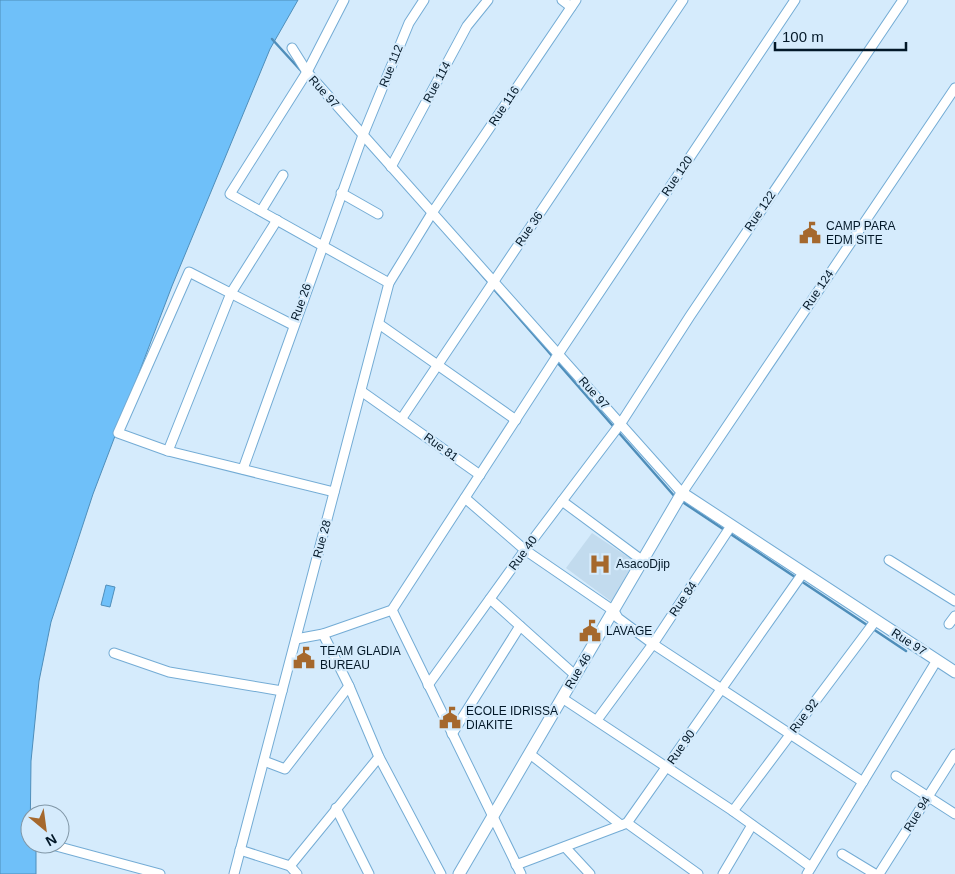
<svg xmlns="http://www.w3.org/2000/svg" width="955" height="874" font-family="Helvetica,sans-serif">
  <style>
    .built { fill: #c2dbee }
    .water { fill: #6fc0f9; stroke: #4f8eba }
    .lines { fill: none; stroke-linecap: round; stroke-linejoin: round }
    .stream { stroke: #4f8eba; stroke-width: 2.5 }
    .street-casing { stroke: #74acd5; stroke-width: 11 }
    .secondary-casing { stroke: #74acd5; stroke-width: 13 }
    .street { stroke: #fff; stroke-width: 9 }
    .secondary { stroke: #fff; stroke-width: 11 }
    .labels { text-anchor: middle; stroke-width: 4.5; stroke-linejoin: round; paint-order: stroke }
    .street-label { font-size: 12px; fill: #031828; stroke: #d5ebfc }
    .poi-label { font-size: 12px; fill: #031828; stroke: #d5ebfc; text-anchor: start }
  </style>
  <rect width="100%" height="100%" fill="#d5ebfc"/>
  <polygon class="built" points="592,533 634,561 612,602 566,568"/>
  <g class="water">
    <polygon points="0,0 298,0 270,49 172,286 93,494 51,622 39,681 31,761 30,844 35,844 36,848 36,874 0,874"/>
    <polygon points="106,585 115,587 110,607 101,605"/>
  </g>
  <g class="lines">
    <g class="stream">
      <polyline points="272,39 303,73"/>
      <polyline points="466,257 489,283"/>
      <polyline points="492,287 553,357"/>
      <polyline points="556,361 676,498"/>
      <polyline points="681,501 906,651"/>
    </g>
    <g class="street-casing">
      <g id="street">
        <polyline points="344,0 307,72 230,194 389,283"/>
        <polyline points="562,0 571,7"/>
        <polyline points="292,48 307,72 682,493 955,88"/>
        <polyline points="391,167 467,26 488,0"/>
        <polyline points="341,193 378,214"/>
        <polyline points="261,211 283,175"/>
        <polyline points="379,324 516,420"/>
        <polyline points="293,325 189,272 118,433 168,451 334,492"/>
        <polyline points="361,391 480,475"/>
        <polyline points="402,418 683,0"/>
        <polyline points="168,451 231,293 277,220"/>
        <polyline points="243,469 363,135 409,23 424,0"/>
        <polyline points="465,498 525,550 614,611 618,618 653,644 863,782"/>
        <polyline points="562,501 643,561"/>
        <polyline points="889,560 955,601"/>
        <polyline points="490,599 575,675"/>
        <polyline points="392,610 521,874"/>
        <polyline points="949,624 955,616"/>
        <polyline points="323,634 349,686 379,757 441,874"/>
        <polyline points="296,639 323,634 392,610 559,353 795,0"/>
        <polyline points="114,653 169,672 282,691"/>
        <polyline points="428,685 525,550 621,423 690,316 903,0"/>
        <polyline points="562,698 733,811 811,867"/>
        <polyline points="597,720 653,644 731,526"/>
        <polyline points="452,734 520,626"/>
        <polyline points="530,754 621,825"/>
        <polyline points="264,761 285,769 349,686"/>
        <polyline points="896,776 955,814"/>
        <polyline points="336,808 369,874"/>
        <polyline points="733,811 876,620"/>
        <polyline points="627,823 698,874"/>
        <polyline points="56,846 160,874"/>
        <polyline points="565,847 590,874"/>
        <polyline points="240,850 290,866 297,874"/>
        <polyline points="842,854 875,874"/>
        <polyline points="516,865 627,823 803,573"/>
        <polyline points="290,866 379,757"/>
        <polyline points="234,874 389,283 432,213 576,0"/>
        <polyline points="723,874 752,825"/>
        <polyline points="807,874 937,660"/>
        <polyline points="879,874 955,754"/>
      </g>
    </g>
    <g class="secondary-casing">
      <polyline id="secondary" points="459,874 682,493 955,672"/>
    </g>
    <use href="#street" class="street"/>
    <use href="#secondary" class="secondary"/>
  </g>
  <defs>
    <g id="civic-bare" transform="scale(1.725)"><path d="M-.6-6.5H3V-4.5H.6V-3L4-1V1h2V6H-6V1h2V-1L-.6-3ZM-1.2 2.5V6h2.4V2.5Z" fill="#a5682d" stroke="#d5ebfc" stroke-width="2.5" paint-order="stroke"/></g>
    <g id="hospital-bare" transform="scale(1.725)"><path d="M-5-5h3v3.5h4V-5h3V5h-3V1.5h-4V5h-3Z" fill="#a5682d" stroke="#d5ebfc" stroke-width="2.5" paint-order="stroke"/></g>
  </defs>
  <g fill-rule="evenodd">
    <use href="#civic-bare" x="810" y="233"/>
    <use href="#hospital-bare" x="600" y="564"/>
    <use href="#civic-bare" x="590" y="631"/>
    <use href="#civic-bare" x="304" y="658"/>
    <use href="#civic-bare" x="450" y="718"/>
  </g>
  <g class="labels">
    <g class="street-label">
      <text transform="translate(391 66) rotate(-68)" y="4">Rue 112</text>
      <text transform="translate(437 82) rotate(-62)" y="4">Rue 114</text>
      <text transform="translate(324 92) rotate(48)" y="4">Rue 97</text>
      <text transform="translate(504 106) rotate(-56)" y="4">Rue 116</text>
      <text transform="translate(677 176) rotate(-56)" y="4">Rue 120</text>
      <text transform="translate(760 211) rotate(-56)" y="4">Rue 122</text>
      <text transform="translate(529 229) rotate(-56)" y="4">Rue 36</text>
      <text transform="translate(818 290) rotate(-56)" y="4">Rue 124</text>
      <text transform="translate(301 302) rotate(-70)" y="4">Rue 26</text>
      <text transform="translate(594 393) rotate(48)" y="4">Rue 97</text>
      <text transform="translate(441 447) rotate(36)" y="4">Rue 81</text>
      <text transform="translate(322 539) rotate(-75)" y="4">Rue 28</text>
      <text transform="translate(523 553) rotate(-54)" y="4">Rue 40</text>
      <text transform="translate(683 599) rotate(-56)" y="4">Rue 84</text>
      <text transform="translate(909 642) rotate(33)" y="4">Rue 97</text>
      <text transform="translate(578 671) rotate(-59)" y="4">Rue 46</text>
      <text transform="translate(804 716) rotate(-53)" y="4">Rue 92</text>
      <text transform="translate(681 747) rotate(-55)" y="4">Rue 90</text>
      <text transform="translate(917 814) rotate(-58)" y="4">Rue 94</text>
    </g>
    <g class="poi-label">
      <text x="826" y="230">CAMP PARA<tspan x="826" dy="14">EDM SITE</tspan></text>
      <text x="616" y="568">AsacoDjip</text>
      <text x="606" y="635">LAVAGE</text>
      <text x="320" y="655">TEAM GLADIA<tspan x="320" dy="14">BUREAU</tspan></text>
      <text x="466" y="715">ECOLE IDRISSA<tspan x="466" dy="14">DIAKITE</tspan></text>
    </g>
  </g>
  <g transform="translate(45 829) rotate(151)"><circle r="24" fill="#d5ebfc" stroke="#8197a7"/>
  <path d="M0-4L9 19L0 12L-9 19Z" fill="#a5682d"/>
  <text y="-8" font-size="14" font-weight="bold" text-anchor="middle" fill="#031828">N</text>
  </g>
  <path d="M775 42v8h131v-8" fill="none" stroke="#031828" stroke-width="2.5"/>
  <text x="782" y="42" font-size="15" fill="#031828" stroke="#d5ebfc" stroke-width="4" paint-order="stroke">100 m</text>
</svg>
